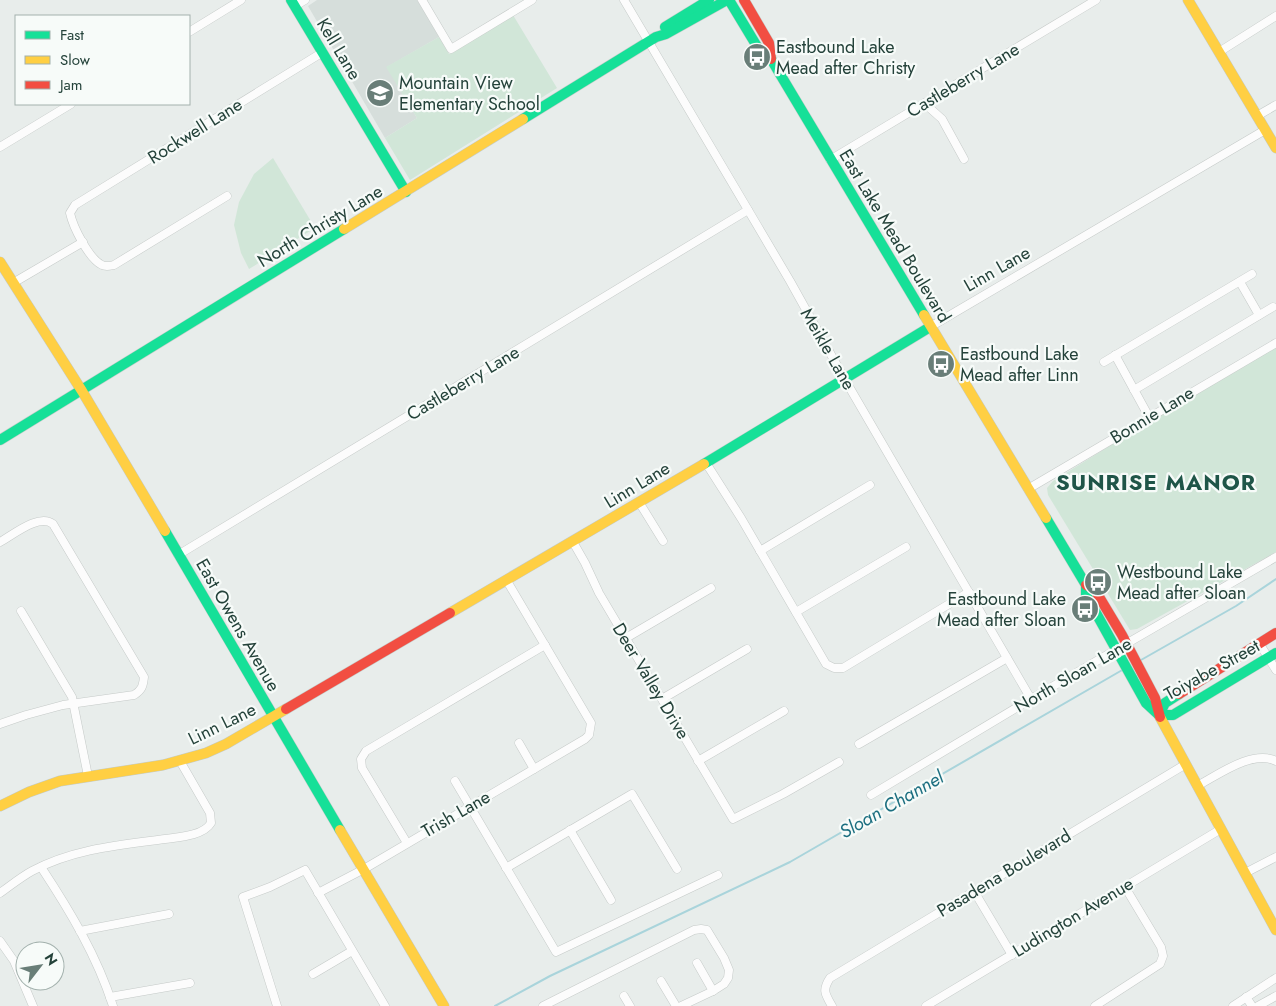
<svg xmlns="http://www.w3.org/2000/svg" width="1276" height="1006" font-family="Jost,sans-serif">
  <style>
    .built { fill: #d6dedb }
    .green { fill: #d1e6d8 }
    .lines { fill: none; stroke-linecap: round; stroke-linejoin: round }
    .stream { stroke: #a9d4db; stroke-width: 2 }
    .street-casing { stroke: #c5cac8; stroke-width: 9 }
    .fast-casing { stroke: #c3cbc8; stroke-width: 11 }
    .slow-casing { stroke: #c3cbc8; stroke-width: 11 }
    .jam-casing { stroke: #c3cbc8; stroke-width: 11 }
    .street { stroke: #fcfcfc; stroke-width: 8 }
    .fast { stroke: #16e098; stroke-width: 10 }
    .slow { stroke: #ffcf43; stroke-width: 10 }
    .jam { stroke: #f24e42; stroke-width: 10 }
    .labels { text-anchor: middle; stroke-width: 4.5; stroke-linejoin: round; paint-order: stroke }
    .poi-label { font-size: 18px; fill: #24423a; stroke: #f7fbf9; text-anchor: start }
    .street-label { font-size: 18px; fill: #24423a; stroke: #f7fbf9 }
    .water-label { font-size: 19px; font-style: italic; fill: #1c6f80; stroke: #f7fbf9 }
    .district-label { font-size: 22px; font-weight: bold; letter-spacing: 1px; fill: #1f5548; stroke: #f7fbf9 }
  </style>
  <rect width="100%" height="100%" fill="#e8edeb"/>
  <polygon class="built" points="317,0 417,0 439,37 387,67 417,118 385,138 308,6"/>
  <g class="green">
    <polygon points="513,15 557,88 410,180 385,138 417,118 386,67 439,37 449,54"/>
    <polygon points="273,158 315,228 249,269 241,253 234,225 239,202 254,174"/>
    <polygon points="1276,343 1276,552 1137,629 1130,630 1048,495 1047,488 1053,481"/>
  </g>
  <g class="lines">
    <g class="stream">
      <polyline points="1141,660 1236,606 1276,579"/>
      <polyline points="495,1006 550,976 790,862 1124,669"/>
    </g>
    <g class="street-casing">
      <g id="street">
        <polyline points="422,0 451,49 532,0"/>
        <polyline points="624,0 790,281 844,378 1031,699"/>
        <polyline points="295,6 305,0"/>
        <polyline points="189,32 241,0"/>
        <polyline points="1219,52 1276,16"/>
        <polyline points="924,103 942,119 964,159"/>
        <polyline points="1257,116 1276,105"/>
        <polyline points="0,147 71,104"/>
        <polyline points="830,160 1096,0"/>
        <path d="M227 196 114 265C109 266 106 267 102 265 89 259 73 227 70 213L75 205 323 52"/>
        <polyline points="1240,282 1259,315"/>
        <polyline points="13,283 83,242"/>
        <polyline points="930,327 1265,130"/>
        <polyline points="1115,355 1149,417"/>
        <polyline points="1104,362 1252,274"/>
        <polyline points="1134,390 1273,307"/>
        <polyline points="706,463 741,518 826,664 834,668 843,668 969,592"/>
        <polyline points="1028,489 1276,343"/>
        <polyline points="639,502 663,541"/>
        <path d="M0 542C13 535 39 513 53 524L144 677C143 686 142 690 134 695L63 705 26 715 0 724"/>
        <polyline points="573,542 585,563 599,593 733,819 783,794 839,762"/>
        <polyline points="760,551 870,485"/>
        <polyline points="178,555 748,210"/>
        <polyline points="21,611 72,697 88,776"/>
        <polyline points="796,612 906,547"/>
        <polyline points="626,638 711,588"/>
        <polyline points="1259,643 1276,670"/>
        <polyline points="662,699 747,649"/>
        <polyline points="519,743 534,769"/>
        <polyline points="859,744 1007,658"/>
        <polyline points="698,761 784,711"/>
        <polyline points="455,781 556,952 718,875"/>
        <path d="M1197 786C1218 775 1253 749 1276 761"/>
        <polyline points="871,795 1031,699 1276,557"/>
        <polyline points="570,830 611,900"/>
        <polyline points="407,843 362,768 361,759 366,751 545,645"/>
        <path d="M41 867C70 911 97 956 113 1006"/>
        <polyline points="506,868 632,794 677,869"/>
        <polyline points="1245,873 1276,857"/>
        <polyline points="974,891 1012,955"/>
        <path d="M0 893C10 886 21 877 32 871 73 849 119 845 165 839 179 837 203 836 211 823L210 813 180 761"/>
        <polyline points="318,893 364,869 585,739 589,735 591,723 507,581"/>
        <polyline points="80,931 169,914"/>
        <polyline points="0,941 14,961 33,1006"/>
        <polyline points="697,963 713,991"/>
        <polyline points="313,974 352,951"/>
        <polyline points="661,981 676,1006"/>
        <polyline points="624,996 630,1006"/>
        <polyline points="110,997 190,983"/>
        <polyline points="1246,997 1252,1006"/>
        <polyline points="277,1006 243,897 270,887 305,870 385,1006"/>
        <polyline points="543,1006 694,930 701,929 707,930 724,958 729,970 728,978 724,984 713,991 681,1006"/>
        <path d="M832 1006C825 994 822 990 830 978L1186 764"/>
        <polyline points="926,1006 1221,829"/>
        <polyline points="1095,1006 1160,964 1163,956 1161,947 1125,887"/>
        <polyline points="1233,1006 1276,978"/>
        <polyline points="1258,1006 1276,996"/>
      </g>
    </g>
    <g class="fast-casing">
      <g id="fast">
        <polyline points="291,0 406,192"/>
        <polyline points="729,0 758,48 771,59 924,315"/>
        <polyline points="665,27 709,0"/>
        <polyline points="523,119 656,37 666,34 727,0"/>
        <polyline points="0,440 344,229"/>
        <polyline points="704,464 930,327"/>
        <polyline points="1046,518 1086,585 1086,595 1146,703 1159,715"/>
        <polyline points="165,531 340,830"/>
        <polyline points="1179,694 1165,703 1159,715 1173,715 1276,653"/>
      </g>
    </g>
    <g class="slow-casing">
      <g id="slow">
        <polyline points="1188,0 1276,148"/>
        <polyline points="344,229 523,119"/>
        <polyline points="0,262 82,391 165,531"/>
        <polyline points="924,315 1046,518"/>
        <polyline points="450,613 704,464"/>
        <polyline points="1160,717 1276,930"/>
        <polyline points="0,806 29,792 60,781 163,765 206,753 226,744 286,709"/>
        <polyline points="340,830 444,1006"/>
      </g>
    </g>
    <g class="jam-casing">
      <g id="jam">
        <polyline points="744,0 769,43 771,59"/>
        <polyline points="1086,585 1095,590 1122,635 1155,698 1160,717"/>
        <polyline points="1179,694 1276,633"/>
        <polyline points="286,709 450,613"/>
      </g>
    </g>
    <use href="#street" class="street"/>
    <use href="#fast" class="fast"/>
    <use href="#slow" class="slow"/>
    <use href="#jam" class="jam"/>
  </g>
  <defs>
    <g id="bus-disc" transform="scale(1.4375)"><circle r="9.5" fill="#697e78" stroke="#f7fbf9"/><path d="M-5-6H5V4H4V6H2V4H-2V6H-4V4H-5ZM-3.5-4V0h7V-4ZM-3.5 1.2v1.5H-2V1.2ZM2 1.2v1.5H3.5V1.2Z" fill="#fff"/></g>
    <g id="school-disc" transform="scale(1.4375)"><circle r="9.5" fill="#697e78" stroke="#f7fbf9"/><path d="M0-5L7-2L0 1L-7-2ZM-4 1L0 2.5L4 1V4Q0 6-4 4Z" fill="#fff"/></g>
  </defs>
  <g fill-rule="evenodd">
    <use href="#bus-disc" x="757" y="57"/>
    <use href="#school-disc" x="380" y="93"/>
    <use href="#bus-disc" x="941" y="364"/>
    <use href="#bus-disc" x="1098" y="582"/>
    <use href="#bus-disc" x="1085" y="609"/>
  </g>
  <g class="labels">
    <g class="poi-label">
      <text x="776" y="53">Eastbound Lake<tspan x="776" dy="21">Mead after Christy</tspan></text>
      <text x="399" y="89">Mountain View<tspan x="399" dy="21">Elementary School</tspan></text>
      <text x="960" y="360">Eastbound Lake<tspan x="960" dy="21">Mead after Linn</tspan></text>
      <text x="1117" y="578">Westbound Lake<tspan x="1117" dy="21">Mead after Sloan</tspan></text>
      <text x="1066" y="605" text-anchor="end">Eastbound Lake<tspan x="1066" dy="21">Mead after Sloan</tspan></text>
    </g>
    <g class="street-label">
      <text transform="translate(339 49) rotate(59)" y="6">Kell Lane</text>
      <text transform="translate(963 80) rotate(-31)" y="6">Castleberry Lane</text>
      <text transform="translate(195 131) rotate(-32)" y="6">Rockwell Lane</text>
      <text transform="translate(320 226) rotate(-31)" y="6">North Christy Lane</text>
      <text transform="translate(895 236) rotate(59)" y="6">East Lake Mead Boulevard</text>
      <text transform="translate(997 269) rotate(-30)" y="6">Linn Lane</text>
      <text transform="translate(828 349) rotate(60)" y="6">Meikle Lane</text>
      <text transform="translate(463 383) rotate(-31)" y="6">Castleberry Lane</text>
      <text transform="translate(1152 415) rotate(-31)" y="6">Bonnie Lane</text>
      <text transform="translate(637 485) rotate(-31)" y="6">Linn Lane</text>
      <text transform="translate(238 625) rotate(60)" y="6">East Owens Avenue</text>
      <text transform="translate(1212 670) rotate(-29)" y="6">Toiyabe Street</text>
      <text transform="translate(1073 675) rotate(-30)" y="6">North Sloan Lane</text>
      <text transform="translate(651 681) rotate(59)" y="6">Deer Valley Drive</text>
      <text transform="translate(222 724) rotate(-26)" y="6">Linn Lane</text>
      <text transform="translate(456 814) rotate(-30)" y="6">Trish Lane</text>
      <text transform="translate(1004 873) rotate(-31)" y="6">Pasadena Boulevard</text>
      <text transform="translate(1073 917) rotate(-31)" y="6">Ludington Avenue</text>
    </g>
    <g class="water-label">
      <text transform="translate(891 804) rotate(-30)" y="7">Sloan Channel</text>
    </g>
    <g class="district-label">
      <text x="1156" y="490">SUNRISE MANOR</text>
    </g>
  </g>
  <rect x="15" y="15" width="175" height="90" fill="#f7fbf9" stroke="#a3b1ad"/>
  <rect x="25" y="31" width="25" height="8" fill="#16e098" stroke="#a3b1ad"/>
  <text x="60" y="40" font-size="15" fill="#24423a">Fast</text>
  <rect x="25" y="56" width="25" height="8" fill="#ffcf43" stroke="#a3b1ad"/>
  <text x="60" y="65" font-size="15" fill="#24423a">Slow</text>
  <rect x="25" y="81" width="25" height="8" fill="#f24e42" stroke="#a3b1ad"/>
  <text x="60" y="90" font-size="15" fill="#24423a">Jam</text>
  <g transform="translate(40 966) rotate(59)"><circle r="24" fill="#f7fbf9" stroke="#a3b1ad"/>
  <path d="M0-4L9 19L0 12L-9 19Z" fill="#697e78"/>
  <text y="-8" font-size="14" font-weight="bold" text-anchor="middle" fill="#24423a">N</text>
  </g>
</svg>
